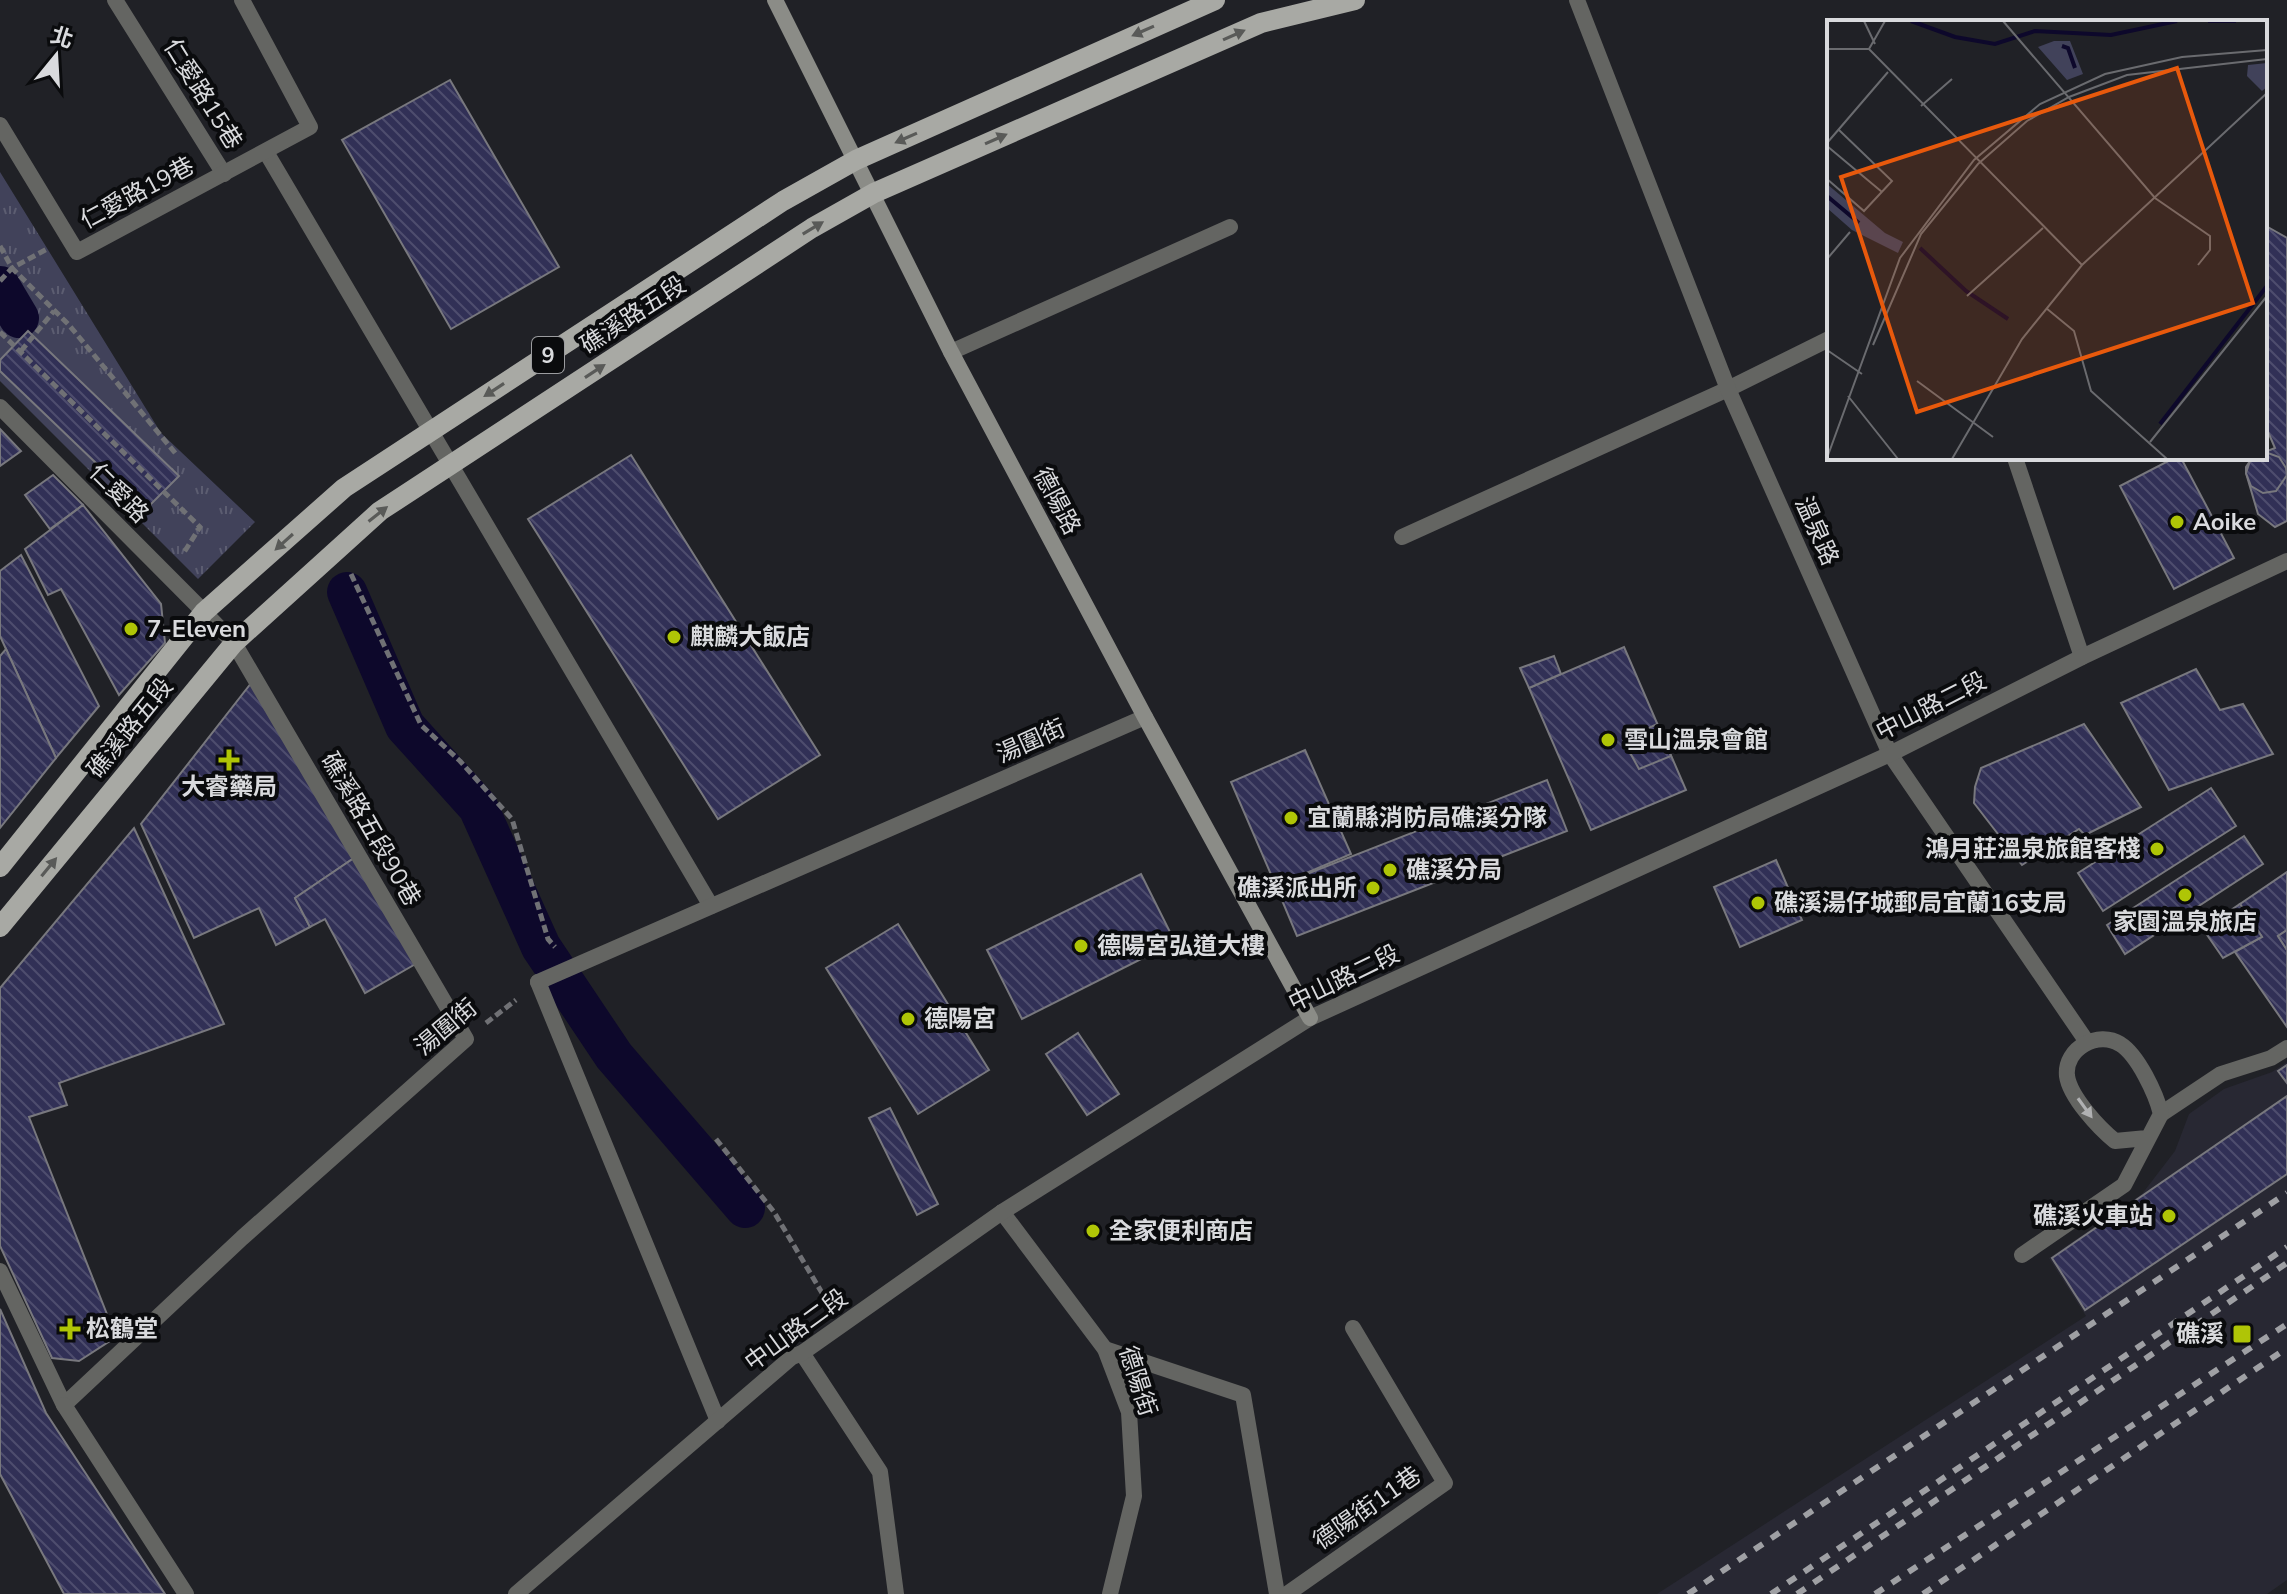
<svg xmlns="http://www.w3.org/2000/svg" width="2287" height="1594" font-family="'Nunito Sans','Noto Sans TC',sans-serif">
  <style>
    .built { fill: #282833 }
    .park { fill: url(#park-tufts) }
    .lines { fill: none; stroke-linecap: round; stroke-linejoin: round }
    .canal { stroke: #0d082b; stroke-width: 40 }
    .building { fill: url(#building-back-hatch); stroke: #78787e; stroke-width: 2 }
    .path { stroke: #707175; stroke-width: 5; stroke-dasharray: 8 4; stroke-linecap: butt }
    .lane { stroke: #646562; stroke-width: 16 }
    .street { stroke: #646562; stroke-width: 16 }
    .secondary { stroke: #8b8c87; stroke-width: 16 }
    .primary { stroke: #a8a9a4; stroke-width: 20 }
    .rail { stroke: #9fa0a4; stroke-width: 6; stroke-dasharray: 10 10; stroke-linecap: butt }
    .oneway { fill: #595a58 }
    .oneway2 { fill: #b0b1b2 }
    .poi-dot { fill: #afc506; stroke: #0a0b0d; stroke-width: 3 }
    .labels { text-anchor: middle; stroke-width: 8; stroke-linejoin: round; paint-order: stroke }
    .shield { fill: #0a0b0d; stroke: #9b9c9f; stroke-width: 2 }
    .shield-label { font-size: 22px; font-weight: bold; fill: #d9dadd }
    .street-label { font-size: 24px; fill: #d9dadd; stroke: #0a0b0d }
    .poi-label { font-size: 24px; font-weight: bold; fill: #d9dadd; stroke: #0a0b0d; text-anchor: start }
    .inset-river { fill: none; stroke: #0d082b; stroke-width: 4 }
    .inset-road { fill: none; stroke: #6a6b6f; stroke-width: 2 }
    .view { fill: #e8590c; fill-opacity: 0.15; stroke: #e8590c; stroke-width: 4 }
    .inset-edge { fill: none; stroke: #d9dadd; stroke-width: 4 }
  </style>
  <defs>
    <pattern id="park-tufts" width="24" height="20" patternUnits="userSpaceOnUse" patternTransform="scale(2)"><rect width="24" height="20" fill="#41425a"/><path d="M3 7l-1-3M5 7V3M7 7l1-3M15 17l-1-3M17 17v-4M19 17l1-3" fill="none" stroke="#5c5d71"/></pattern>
    <pattern id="building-back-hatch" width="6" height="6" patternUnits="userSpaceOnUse" patternTransform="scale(2)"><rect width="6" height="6" fill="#313056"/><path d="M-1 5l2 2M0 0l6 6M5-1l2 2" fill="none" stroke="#4e4d6e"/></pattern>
  </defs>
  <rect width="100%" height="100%" fill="#202126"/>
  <polygon class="built" points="2287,1062 2287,1580 2267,1594 1657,1594 2086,1316 2049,1258 2142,1194 2175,1151 2189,1114 2224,1089 2272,1072"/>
  <polygon class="park" points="0,172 161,433 255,522 198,579 0,381"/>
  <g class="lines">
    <g class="canal">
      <polyline points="0,286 19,318"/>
      <polyline points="347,592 405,726 478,807 541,947 614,1056 745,1208"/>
    </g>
  </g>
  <g class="building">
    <polygon points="450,80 559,267 451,329 342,140"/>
    <polygon points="2266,226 2287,238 2287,521 2275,527 2258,514 2246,473 2246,467 2252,458 2265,458 2265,452 2275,448 2265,425"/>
    <polygon points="28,331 179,476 145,510 0,371 0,360"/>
    <polygon points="0,429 21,451 0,466"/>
    <polygon points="2265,452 2279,457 2286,468 2287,475 2276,491 2263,493 2251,486 2246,473 2250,461 2252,458 2265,458"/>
    <polygon points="631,455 820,755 718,819 528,519"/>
    <polygon points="2174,458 2181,458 2234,558 2174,589 2120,486"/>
    <polygon points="53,475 83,505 50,529 25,495"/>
    <polygon points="83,505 161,604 165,643 119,695 61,589 48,595 25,549"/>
    <polygon points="21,555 99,706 56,758 0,636 0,571"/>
    <polygon points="1624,647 1686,790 1591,830 1529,688"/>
    <polygon points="6,649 56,758 0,828 0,656"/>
    <polygon points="1554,656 1561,674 1529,688 1520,668"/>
    <polygon points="2196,669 2220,710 2243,704 2273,754 2169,790 2121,703"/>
    <polygon points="252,682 354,858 295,898 310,927 276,945 259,908 194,938 141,824"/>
    <polygon points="1657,724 1671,756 1639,769 1623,740"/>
    <polygon points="2084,724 2141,807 2085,835 2079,829 2022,865 1974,803 1975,787 1981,768"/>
    <polygon points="1305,750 1351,854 1276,886 1231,782"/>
    <polygon points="1547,780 1567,831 1297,936 1276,886"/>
    <polygon points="2211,788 2236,826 2103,911 2078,873"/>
    <polygon points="134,828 224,1024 59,1083 67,1105 29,1117 116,1337 79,1361 52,1358 0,1246 0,988"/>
    <polygon points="2244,836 2263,864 2125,954 2107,925"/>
    <polygon points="354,858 419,962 365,993 325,919 310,927 295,898"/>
    <polygon points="1776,860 1802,920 1740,947 1714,887"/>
    <polygon points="2287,872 2287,930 2278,936 2287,950 2287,1027 2235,952 2262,937 2240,904"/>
    <polygon points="1141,874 1175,942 1022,1019 987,950"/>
    <polygon points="2240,904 2262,937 2223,958 2203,929"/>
    <polygon points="898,924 989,1070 918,1114 826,968"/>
    <polygon points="2287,930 2287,950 2278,936"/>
    <polygon points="1078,1033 1119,1094 1087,1115 1046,1054"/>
    <polygon points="2287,1065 2287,1083 2278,1071"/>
    <polygon points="2287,1096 2287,1174 2085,1310 2052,1258"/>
    <polygon points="890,1108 938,1204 917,1215 869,1118"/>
    <polygon points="0,1309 46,1413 165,1594 64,1594 0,1474"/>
  </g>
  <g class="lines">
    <g class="path">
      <polyline points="0,246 12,268 69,325 176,454"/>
      <polyline points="0,281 12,268 47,249"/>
      <polyline points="0,332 200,527 183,554"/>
      <polyline points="21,351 54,311"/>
      <polyline points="351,574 421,725 460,761 512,819 548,939 555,947"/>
      <polyline points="486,1023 516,1000"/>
      <polyline points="716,1139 774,1212 828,1303"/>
    </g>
    <g class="lane">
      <polyline points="266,152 711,906"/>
      <polyline points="951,352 1230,227"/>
      <polyline points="2015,458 2082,657"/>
      <polyline points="1402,537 1728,389 1829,339"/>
      <polyline points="538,982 718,1421"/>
      <polyline points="2161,1114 2221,1074 2271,1058 2287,1048"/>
      <polyline points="0,1271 64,1405 242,1238 466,1039 234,643 204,612"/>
      <polyline points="1105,1349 1243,1395 1277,1594"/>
      <polyline points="802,1353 880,1472 896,1594"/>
      <polyline points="1287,1594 1445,1483 1353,1328"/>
    </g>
    <g class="street">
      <polyline points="115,0 224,174"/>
      <polyline points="1577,0 1728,389 1890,754 2087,1042"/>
      <polyline points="0,125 77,252 310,127 242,0"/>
      <polyline points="0,407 204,612"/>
      <polyline points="538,982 1145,717"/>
      <polyline points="1002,1212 1105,1349 1129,1412 1134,1496 1110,1594"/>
      <path d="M2022 1255 2124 1185 2161 1114C2156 1094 2138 1055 2120 1044 2099 1030 2064 1048 2067 1076 2070 1097 2099 1128 2115 1141L2147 1138"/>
      <polyline points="64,1405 186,1594"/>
      <polyline points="516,1594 792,1357 802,1353 1002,1212 1310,1018 1890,754 2082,657 2287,561"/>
    </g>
    <polyline class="secondary" points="775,0 951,352 1145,717 1310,1018"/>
    <g class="primary">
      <polyline points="0,867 204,612 344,488 783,201 856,160 1215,0"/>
      <polyline points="0,927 234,643 380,511 812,228 874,193 1261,23 1355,0"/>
    </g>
    <g class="rail">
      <polyline points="1688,1594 2287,1193"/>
      <polyline points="1771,1594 2287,1247"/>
      <polyline points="1797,1594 2287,1263"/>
      <polyline points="1875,1594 2287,1324"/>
      <polyline points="1923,1594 2287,1348"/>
    </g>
  </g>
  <defs><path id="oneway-solid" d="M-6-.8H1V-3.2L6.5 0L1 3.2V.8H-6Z" transform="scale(2)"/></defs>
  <g class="oneway">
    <use href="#oneway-solid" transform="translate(1143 31) rotate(156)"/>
    <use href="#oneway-solid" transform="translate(1234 35) rotate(-24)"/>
    <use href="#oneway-solid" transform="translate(906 138) rotate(156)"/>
    <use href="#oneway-solid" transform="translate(996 139) rotate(-24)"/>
    <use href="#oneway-solid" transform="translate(813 228) rotate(-31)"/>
    <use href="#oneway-solid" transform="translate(595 371) rotate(-33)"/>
    <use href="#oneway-solid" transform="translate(494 390) rotate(147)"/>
    <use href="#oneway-solid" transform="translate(378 514) rotate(-38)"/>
    <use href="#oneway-solid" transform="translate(284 542) rotate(138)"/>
    <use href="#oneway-solid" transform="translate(49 867) rotate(-51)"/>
  </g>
  <use class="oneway2" href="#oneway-solid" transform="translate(2085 1108) rotate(54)"/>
  <g class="poi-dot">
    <circle cx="2177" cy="522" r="8"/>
    <circle cx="131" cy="629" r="8"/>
    <circle cx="674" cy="637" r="8"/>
    <circle cx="1608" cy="740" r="8"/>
    <path d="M225 748h8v8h8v8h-8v8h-8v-8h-8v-8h8z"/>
    <circle cx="1291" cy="818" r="8"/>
    <circle cx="2157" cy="849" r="8"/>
    <circle cx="1390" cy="870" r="8"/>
    <circle cx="1373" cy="888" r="8"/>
    <circle cx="2185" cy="895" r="8"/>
    <circle cx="1758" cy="903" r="8"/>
    <circle cx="1081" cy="946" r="8"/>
    <circle cx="908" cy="1019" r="8"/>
    <circle cx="2169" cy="1216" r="8"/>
    <circle cx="1093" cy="1231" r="8"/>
    <path d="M66 1317h8v8h8v8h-8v8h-8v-8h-8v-8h8z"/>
    <rect x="2232" y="1324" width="20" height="20" rx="4"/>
  </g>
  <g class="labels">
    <rect class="shield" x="532" y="337" width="32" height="36" rx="6"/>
    <g class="shield-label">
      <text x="548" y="363">9</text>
    </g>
    <g class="street-label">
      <text transform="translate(203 94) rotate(58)" y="8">仁愛路15巷</text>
      <text transform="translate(137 193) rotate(-28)" y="8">仁愛路19巷</text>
      <text transform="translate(633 315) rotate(-33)" y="8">礁溪路五段</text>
      <text transform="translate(119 493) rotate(45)" y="8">仁愛路</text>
      <text transform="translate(1057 501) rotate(62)" y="8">德陽路</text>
      <text transform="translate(1817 531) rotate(66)" y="8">溫泉路</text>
      <text transform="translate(1931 706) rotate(-27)" y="8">中山路二段</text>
      <text transform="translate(130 728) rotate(-51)" y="8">礁溪路五段</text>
      <text transform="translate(1031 741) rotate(-24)" y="8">湯圍街</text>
      <text transform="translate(371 829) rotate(60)" y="8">礁溪路五段90巷</text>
      <text transform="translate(1344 978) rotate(-26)" y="8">中山路二段</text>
      <text transform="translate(446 1027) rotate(-40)" y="8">湯圍街</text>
      <text transform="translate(796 1330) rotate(-36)" y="8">中山路二段</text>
      <text transform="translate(1138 1381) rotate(72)" y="8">德陽街</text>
      <text transform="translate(1367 1508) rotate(-35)" y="8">德陽街11巷</text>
    </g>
    <g class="poi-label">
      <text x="2193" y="530">Aoike</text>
      <text x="147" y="637">7-Eleven</text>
      <text x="690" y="645">麒麟大飯店</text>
      <text x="1624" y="748">雪山溫泉會館</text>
      <text x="229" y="795" text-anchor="middle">大睿藥局</text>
      <text x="1307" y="826">宜蘭縣消防局礁溪分隊</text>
      <text x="2141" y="857" text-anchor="end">鴻月莊溫泉旅館客棧</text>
      <text x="1406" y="878">礁溪分局</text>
      <text x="1357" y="896" text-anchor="end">礁溪派出所</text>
      <text x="1774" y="911">礁溪湯仔城郵局宜蘭16支局</text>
      <text x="2185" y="930" text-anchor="middle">家園溫泉旅店</text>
      <text x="1097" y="954">德陽宮弘道大樓</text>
      <text x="924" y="1027">德陽宮</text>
      <text x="2153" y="1224" text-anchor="end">礁溪火車站</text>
      <text x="1109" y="1239">全家便利商店</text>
      <text x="86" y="1337">松鶴堂</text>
      <text x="2224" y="1342" text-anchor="end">礁溪</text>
    </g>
  </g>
  <g transform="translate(1827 20)">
    <rect width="440" height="440" fill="#202126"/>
    <path d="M227 21H243L256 54 240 60 211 27ZM440 43V67L435 71 420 56 421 45ZM0 164 58 213 76 222 71 233 25 210 0 188Z" fill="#41425a"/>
    <path class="inset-river" d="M84 1 128 17 168 24 208 11 284 15 350 1M381 1H409M235 26 241 28 248 48M0 176 32 203M93 228 139 271 181 299M333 404 440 266"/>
    <path class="inset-road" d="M37 1 48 24M176 1 328 178 383 216V230L371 245M0 29H42L255 245M42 29 58 1M94 86 125 59M0 123 61 52M0 126 55 172M0 159 37 191 65 161 12 110M0 239 23 212M140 276 216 208M219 288 247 311 264 371 340 439M46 325 94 214 151 144 200 101 242 77 300 55 440 39M0 330 35 354M90 361 166 417M21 376 71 439M323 422 440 276M0 438 73 238 147 140 213 84 278 54 355 37 440 30M125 439 195 319 255 245 440 73"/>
    <path class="view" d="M350 48 426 283 90 392 14 157Z"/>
    <rect width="440" height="440" class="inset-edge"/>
  </g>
  <g transform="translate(56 56) rotate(18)" stroke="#0a0b0d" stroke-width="6" paint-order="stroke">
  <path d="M0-6L14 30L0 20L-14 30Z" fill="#d9dadd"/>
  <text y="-12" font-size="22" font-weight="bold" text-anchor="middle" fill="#d9dadd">北</text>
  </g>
</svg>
